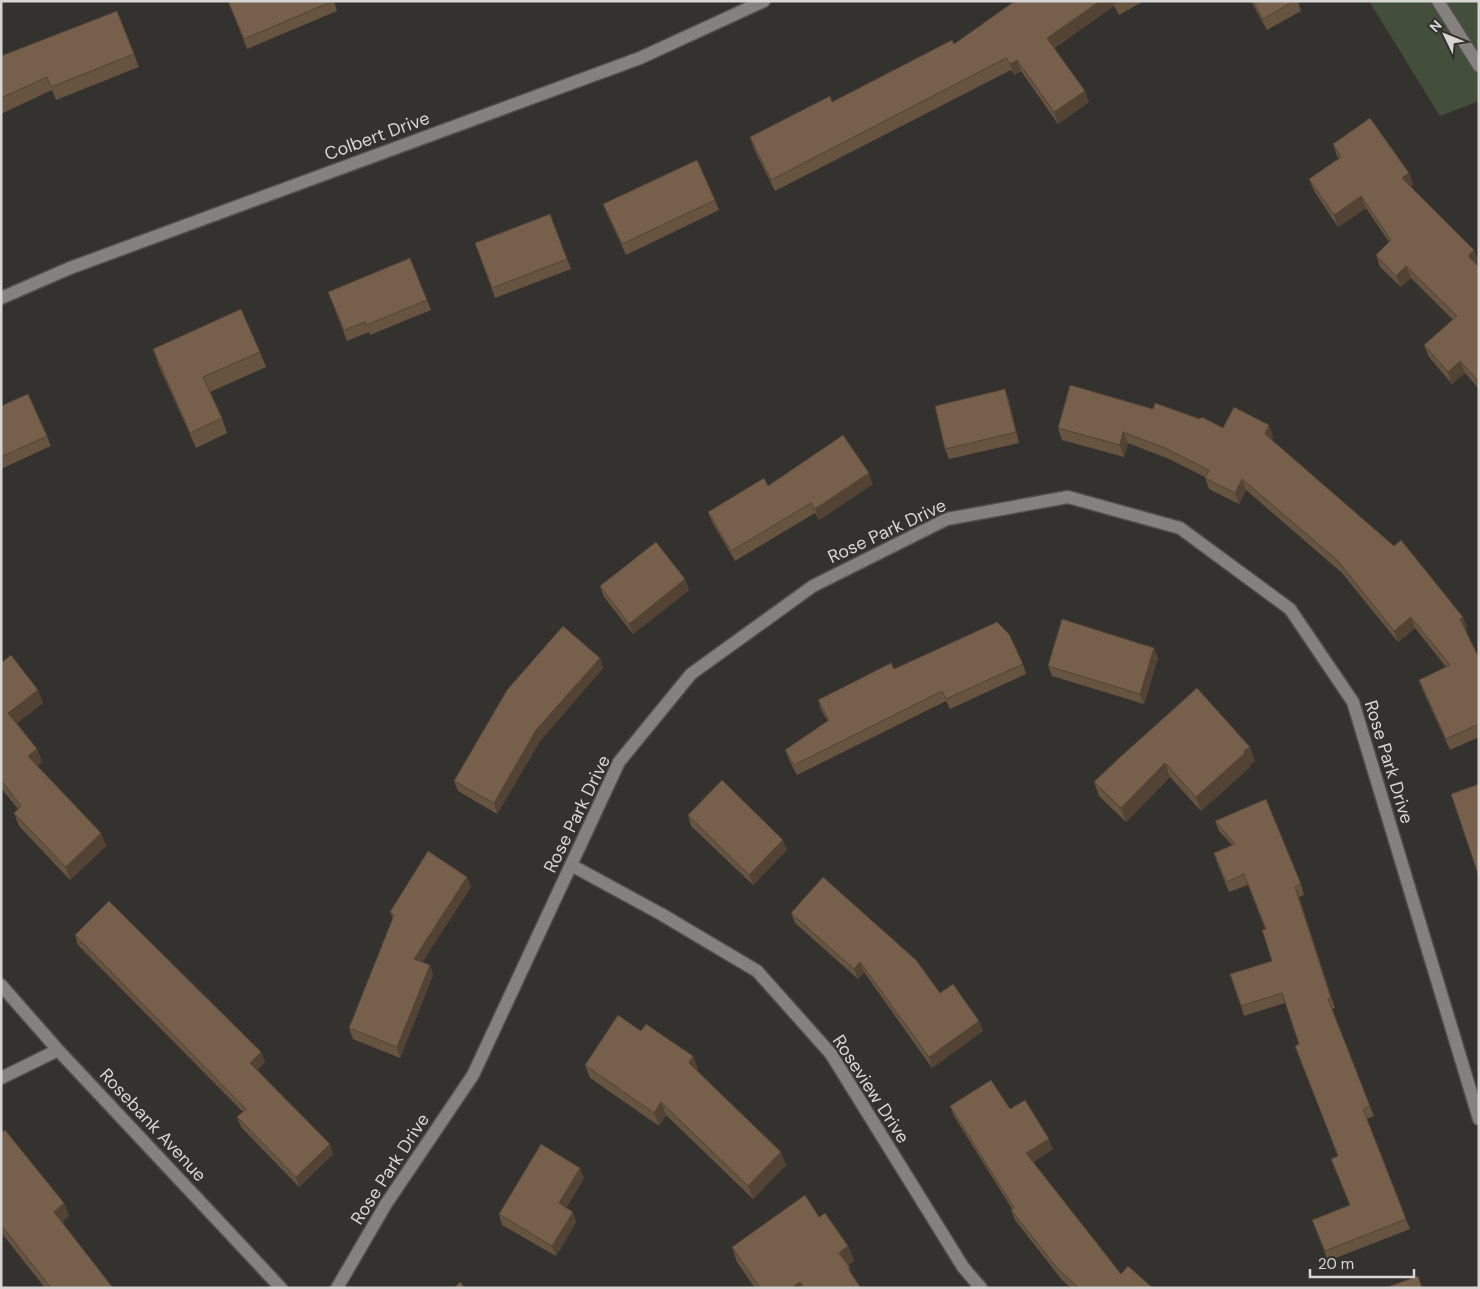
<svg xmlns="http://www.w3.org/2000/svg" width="1480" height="1289" font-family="'DM Sans',sans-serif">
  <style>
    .green { fill: #434e3b }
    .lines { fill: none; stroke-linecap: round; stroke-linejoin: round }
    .minor-casing { stroke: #504f4c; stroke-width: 15 }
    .minor { stroke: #84817e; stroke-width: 12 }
    .wall { fill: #665340 }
    .shaded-wall { fill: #534334 }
    .building { fill: #77604b; stroke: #534334 }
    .labels { text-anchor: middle; stroke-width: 4; stroke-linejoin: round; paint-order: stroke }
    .street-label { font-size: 18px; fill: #d7d6d4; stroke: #34322f }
  </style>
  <rect width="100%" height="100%" fill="#34322f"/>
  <polygon class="green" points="1369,1 1479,1 1479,101 1440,116"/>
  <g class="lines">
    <g class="minor-casing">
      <g id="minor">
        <polyline points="1438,1 1479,66"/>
        <polyline points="1,298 70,268 640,58 764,1"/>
        <polyline points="571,865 661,914 757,971 831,1054 963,1267 981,1288"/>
        <polyline points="1,985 58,1050 281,1288"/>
        <polyline points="1,1078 58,1050"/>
        <polyline points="337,1288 386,1204 473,1075 619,762 691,674 813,586 947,519 1068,497 1180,528 1290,609 1353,702 1479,1119"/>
      </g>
    </g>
    <use href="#minor" class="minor"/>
  </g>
  <g class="wall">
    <polygon points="228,1 334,1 337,11 247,49"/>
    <polygon points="1015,1 1144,1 1119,15 1114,6 1054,48 1089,102 1058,124 1021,71 1015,75 1011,70 775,191 754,149 750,137 832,102 954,44"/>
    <polygon points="1251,1 1298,1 1301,11 1267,30"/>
    <polygon points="117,11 139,67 56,100 52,90 1,114 1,56"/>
    <polygon points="1333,144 1409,173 1413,185 1410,187 1474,250 1478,262 1476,264 1479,267 1479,389 1465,373 1452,384 1429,357 1424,345 1453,320 1411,278 1401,287 1380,267 1376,255 1389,242 1366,208 1338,227 1314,191 1309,179 1339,159 1337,156"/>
    <polygon points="715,200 719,210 626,255 607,214 603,204"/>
    <polygon points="550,214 571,269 495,298 475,243"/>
    <polygon points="328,292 427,300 431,310 370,335 369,332 347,341"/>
    <polygon points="153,349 260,352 266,367 210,392 222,418 227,433 196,448 158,364"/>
    <polygon points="1009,400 1019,443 949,459 945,449"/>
    <polygon points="1,406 47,436 51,446 1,469"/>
    <polygon points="1153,409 1223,428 1269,425 1273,437 1272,440 1463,617 1467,628 1465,630 1479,658 1479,737 1450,750 1423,691 1419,680 1446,667 1415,628 1398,642 1342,573 1246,490 1239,504 1209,489 1205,477 1169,459 1128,443 1124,457 1062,440 1058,428"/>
    <polygon points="873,484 819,520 815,513 735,561 712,522 708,512 768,486"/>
    <polygon points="685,579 689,590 633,634 604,597 600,586"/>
    <polygon points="600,658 603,668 540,741 497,814 458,791 454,781"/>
    <polygon points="1158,658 1144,704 1052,676 1048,666"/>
    <polygon points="1,663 38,690 43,703 17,723 37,749 42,762 37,766 101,833 106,846 70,880 19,826 14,813 18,809 1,788"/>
    <polygon points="1023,664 1026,674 950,709 946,701 797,775 789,760 785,750 828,721 821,710 818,700 894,669"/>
    <polygon points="1117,760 1255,761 1250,765 1250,767 1201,811 1170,777 1126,822 1099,796 1094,782"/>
    <polygon points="688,815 787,850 753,885 691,826"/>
    <polygon points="1215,821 1301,884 1304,895 1299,897 1335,1008 1332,1009 1374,1116 1367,1119 1410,1229 1328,1261 1316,1230 1349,1205 1338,1156 1285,1003 1244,1016 1241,1006 1272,961 1265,929 1248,885 1229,892 1217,863 1214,853 1232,845 1219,831"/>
    <polygon points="471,887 422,962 430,965 433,975 400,1058 353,1039 349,1028 393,919 390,912"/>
    <polygon points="791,913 940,993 983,1031 932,1068 864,972 858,979 795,923"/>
    <polygon points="75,935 261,1052 265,1062 257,1070 333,1154 299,1187 241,1127 237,1117 243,1112 78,945"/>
    <polygon points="641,1031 693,1056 698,1069 697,1070 786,1165 753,1199 666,1115 659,1126 590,1078 585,1065"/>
    <polygon points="950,1106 1010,1109 1053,1149 1033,1162 1121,1274 1153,1288 1071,1288 1062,1280 1015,1220 1011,1210 1012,1209 954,1116"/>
    <polygon points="1,1133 64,1203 69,1216 62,1222 113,1288 45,1288 4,1236 1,1239"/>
    <polygon points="584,1178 566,1208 576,1222 556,1256 502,1225 499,1214"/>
    <polygon points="819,1217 848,1246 854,1261 848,1265 852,1275 861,1288 755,1288 737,1262 732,1247"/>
  </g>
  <g class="shaded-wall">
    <polygon points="1100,1 1112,1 1114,6 1051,49 1047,38"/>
    <polygon points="1017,60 1021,71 1015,75 1010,64"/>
    <polygon points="1085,91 1089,102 1058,124 1054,112"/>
    <polygon points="1409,173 1413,185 1406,190 1402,178"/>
    <polygon points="1361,196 1366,208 1338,227 1334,215"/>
    <polygon points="1474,250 1478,262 1472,267 1468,256"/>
    <polygon points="1406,266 1411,278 1401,287 1396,276"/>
    <polygon points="1460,361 1465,373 1452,384 1448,372"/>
    <polygon points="1005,389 1009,400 1019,443 1016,432"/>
    <polygon points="1269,425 1273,437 1269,445 1265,434"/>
    <polygon points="1123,432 1128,443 1124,457 1120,445"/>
    <polygon points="869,473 873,484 819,520 815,509"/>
    <polygon points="1242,479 1246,490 1239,504 1235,493"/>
    <polygon points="685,579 689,590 633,634 629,624"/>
    <polygon points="1411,617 1415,628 1398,642 1394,631"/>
    <polygon points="1463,617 1467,628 1465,630 1460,619"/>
    <polygon points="1154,648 1158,658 1144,704 1140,694"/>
    <polygon points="600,658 603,668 540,741 497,814 494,803 536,730"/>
    <polygon points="38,690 43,703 13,726 8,713"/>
    <polygon points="1250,747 1255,761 1250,765 1250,767 1201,811 1196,797"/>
    <polygon points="37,749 42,762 32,769 28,756"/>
    <polygon points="1165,763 1170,777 1126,822 1121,808"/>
    <polygon points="101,833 106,846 70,880 66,867"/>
    <polygon points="783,840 787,850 753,885 749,875"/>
    <polygon points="467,877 471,887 418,969 414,959"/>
    <polygon points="1295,887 1299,897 1335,1008 1331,998"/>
    <polygon points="860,962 864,972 858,979 854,969"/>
    <polygon points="430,965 433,975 400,1058 397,1047"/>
    <polygon points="979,1021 983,1031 932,1068 929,1057"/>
    <polygon points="261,1052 265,1062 254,1073 250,1063"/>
    <polygon points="693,1056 698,1069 693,1076 689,1063"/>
    <polygon points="661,1102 666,1115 659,1126 654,1113"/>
    <polygon points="1049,1139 1053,1149 1030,1163 1026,1153"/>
    <polygon points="330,1144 333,1154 299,1187 296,1177"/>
    <polygon points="781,1152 786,1165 753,1199 748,1186"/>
    <polygon points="580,1168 584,1178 563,1214 559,1203"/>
    <polygon points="64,1203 69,1216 59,1225 54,1212"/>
    <polygon points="573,1212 576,1222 556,1256 552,1246"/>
    <polygon points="1,1228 4,1236 1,1239"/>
    <polygon points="848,1246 854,1261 844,1268 839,1253"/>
    <polygon points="800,1282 802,1288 791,1288"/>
  </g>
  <g class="building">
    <polygon points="228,1 333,1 244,39"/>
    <polygon points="1015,1 1100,1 1047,38 1085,91 1054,112 1017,60 1010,64 1006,58 771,180 750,137 830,96 832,102 952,40 954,44"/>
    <polygon points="1113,1 1120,1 1115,4"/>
    <polygon points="1253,1 1294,1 1263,19"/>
    <polygon points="117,11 134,54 51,87 47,77 1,98 1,56"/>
    <polygon points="1370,118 1409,173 1402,178 1474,250 1468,256 1479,267 1479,382 1460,361 1448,372 1424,345 1457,316 1406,266 1396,276 1376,255 1391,240 1361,196 1334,215 1309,179 1341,157 1333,144"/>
    <polygon points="697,160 715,200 622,244 603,204"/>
    <polygon points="550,214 567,259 492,288 475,243"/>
    <polygon points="410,258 427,300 366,325 365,322 344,330 328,292"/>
    <polygon points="241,309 260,352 203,377 222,418 190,433 153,349"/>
    <polygon points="1070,385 1153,409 1155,403 1200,419 1202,417 1223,428 1234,407 1269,425 1265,434 1394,546 1401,540 1463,617 1460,619 1479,658 1479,724 1446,739 1419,680 1450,665 1411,617 1394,631 1338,561 1242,479 1235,493 1205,478 1209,470 1165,448 1123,432 1120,445 1058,428"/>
    <polygon points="1005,389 1016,432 945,449 935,406"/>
    <polygon points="28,394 47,436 1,457 1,406"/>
    <polygon points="843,435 869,473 815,509 811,503 731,551 708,512 764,478 768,486"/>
    <polygon points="656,542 685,579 629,624 600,586"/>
    <polygon points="1062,619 1154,648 1140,694 1048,666"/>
    <polygon points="997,622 1009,634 1023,664 946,699 942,691 794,765 785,750 829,720 818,700 891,663 894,669"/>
    <polygon points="563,626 600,658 536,730 494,803 454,781 507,690"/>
    <polygon points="11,655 38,690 8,713 37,749 28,756 101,833 66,867 14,813 21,806 1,780 1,663"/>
    <polygon points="1197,688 1250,747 1244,751 1245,753 1196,797 1165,763 1121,808 1094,782 1117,760"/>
    <polygon points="722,780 783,840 749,875 688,815"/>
    <polygon points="1479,784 1479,874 1478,874 1451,794"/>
    <polygon points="1266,799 1301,884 1295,887 1331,998 1328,999 1370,1106 1363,1109 1406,1219 1325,1251 1312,1220 1350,1205 1331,1159 1338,1156 1295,1046 1299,1044 1282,993 1241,1006 1230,974 1272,961 1262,930 1266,929 1244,874 1226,882 1214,853 1235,844 1215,821"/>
    <polygon points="428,851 467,877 414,959 430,965 397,1047 349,1028 394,915 390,912"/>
    <polygon points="823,877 916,960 940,993 953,984 979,1021 929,1057 860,962 854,969 791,913"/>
    <polygon points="109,901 261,1052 250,1063 330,1144 296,1177 237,1117 246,1109 75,935"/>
    <polygon points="618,1015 641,1031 646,1024 693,1056 689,1063 781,1152 748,1186 661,1102 654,1113 585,1065"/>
    <polygon points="991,1080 1010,1109 1025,1100 1049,1139 1026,1153 1121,1274 1128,1266 1153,1288 1079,1288 1058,1269 1011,1210 1014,1208 950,1106"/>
    <polygon points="5,1130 64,1203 54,1212 113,1288 51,1288 1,1225 1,1133"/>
    <polygon points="541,1144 580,1168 559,1203 573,1212 552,1246 499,1214"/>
    <polygon points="805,1195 819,1217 825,1213 848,1246 839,1253 850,1268 848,1269 861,1288 804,1288 800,1282 791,1288 760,1288 732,1247"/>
    <polygon points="1418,1276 1422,1288 1385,1288"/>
    <polygon points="460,1282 465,1288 454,1288"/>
  </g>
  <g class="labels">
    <g class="street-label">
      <text transform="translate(377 136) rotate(-20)" y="6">Colbert Drive</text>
      <text transform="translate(887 531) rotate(-25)" y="6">Rose Park Drive</text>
      <text transform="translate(1389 762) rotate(73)" y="6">Rose Park Drive</text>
      <text transform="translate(577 814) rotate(-64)" y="6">Rose Park Drive</text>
      <text transform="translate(871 1089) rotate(57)" y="6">Roseview Drive</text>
      <text transform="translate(153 1125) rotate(47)" y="6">Rosebank Avenue</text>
      <text transform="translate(390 1169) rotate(-57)" y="6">Rose Park Drive</text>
    </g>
  </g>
  <rect width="1480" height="1289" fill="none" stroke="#d7d6d4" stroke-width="5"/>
  <g transform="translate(1445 35) rotate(313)" stroke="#34322f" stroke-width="4" paint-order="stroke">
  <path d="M0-4L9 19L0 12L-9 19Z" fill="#d7d6d4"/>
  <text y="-8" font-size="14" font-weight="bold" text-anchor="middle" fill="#d7d6d4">N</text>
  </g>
  <path d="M1310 1269v8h104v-8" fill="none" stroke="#d7d6d4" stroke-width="2.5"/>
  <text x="1318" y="1269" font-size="15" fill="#d7d6d4" stroke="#34322f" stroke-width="4" paint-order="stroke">20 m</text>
</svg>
